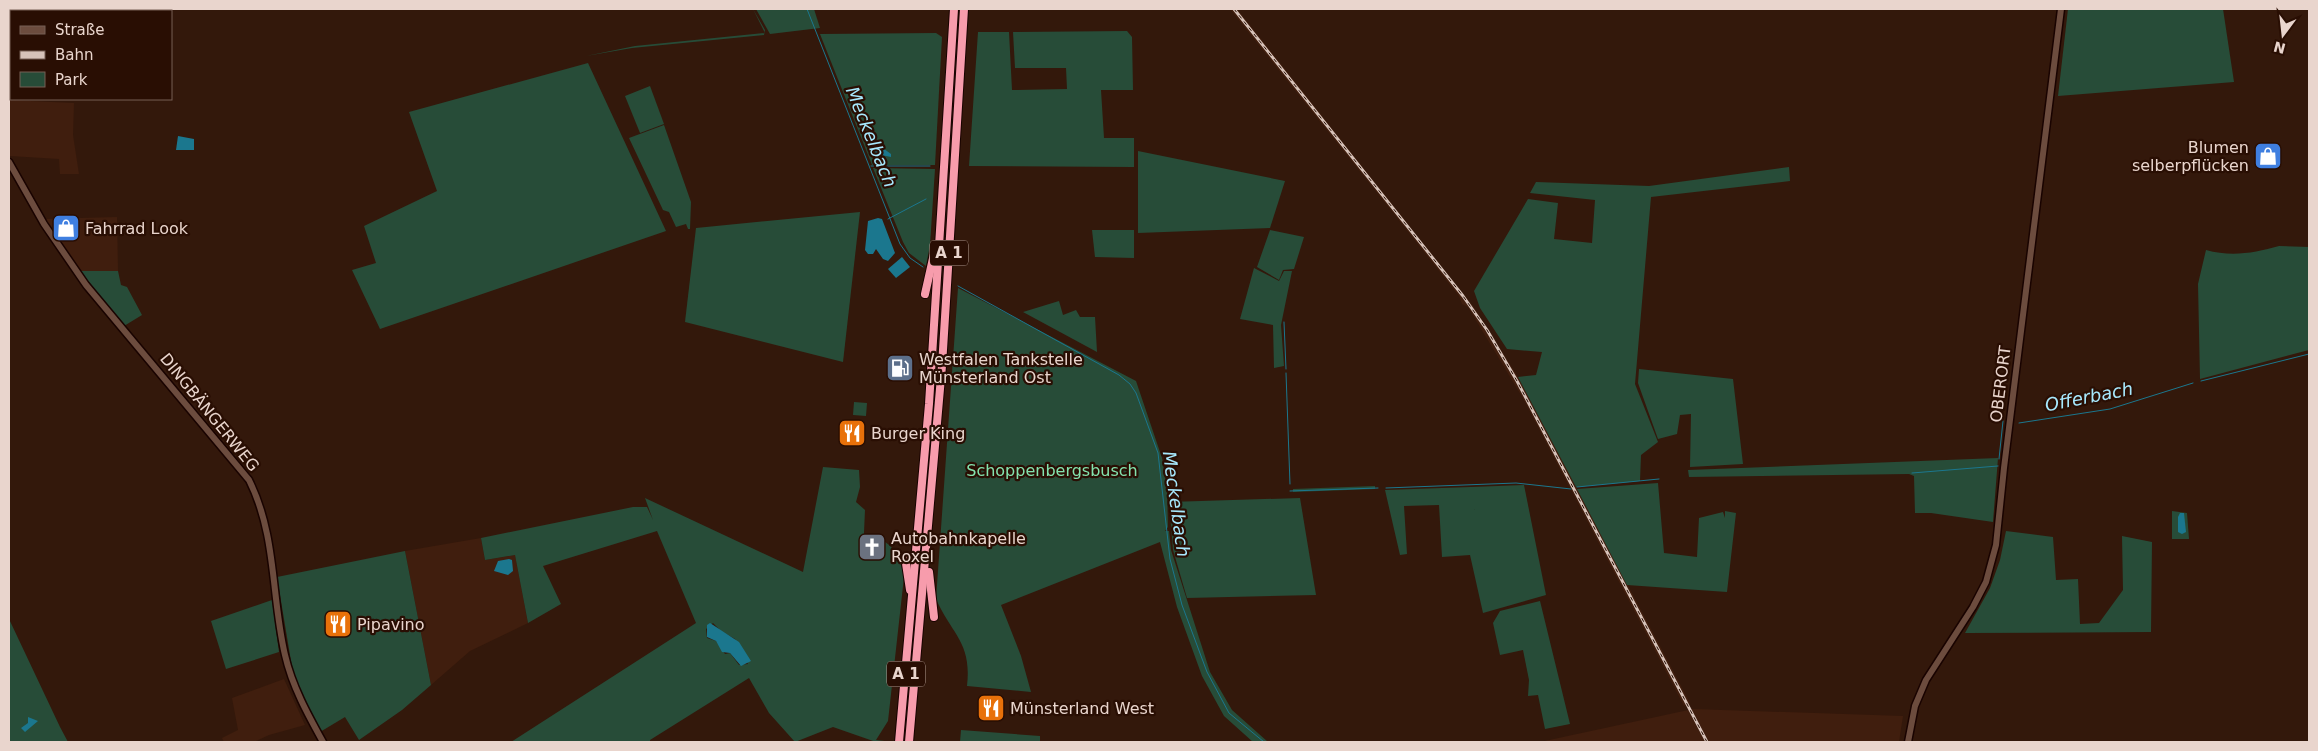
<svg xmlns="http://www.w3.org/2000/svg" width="2318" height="751" font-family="'DejaVu Sans',sans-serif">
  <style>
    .built { fill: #401e0e }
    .green { fill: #274c38; fill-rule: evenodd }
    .water { fill: #1b778e }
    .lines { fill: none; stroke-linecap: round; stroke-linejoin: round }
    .stream { stroke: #1b778e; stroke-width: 1 }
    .secondary-casing { stroke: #190300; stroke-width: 9 }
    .motorway-casing { stroke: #190300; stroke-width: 10 }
    .secondary { stroke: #6c4c3e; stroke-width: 6 }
    .motorway { stroke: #f79cac; stroke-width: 8 }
    .rail-casing { stroke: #d6c2b9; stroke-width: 3 }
    .rail { stroke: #290e03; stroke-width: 1; stroke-dasharray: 4; stroke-linecap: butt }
    .labels { text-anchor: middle; stroke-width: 4.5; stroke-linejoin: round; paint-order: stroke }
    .shield { fill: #290e03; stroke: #af9990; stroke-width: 1 }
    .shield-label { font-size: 15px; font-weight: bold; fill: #e9d5cd }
    .poi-label { font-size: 16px; fill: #e9d5cd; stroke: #290e03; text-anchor: start }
    .street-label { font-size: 16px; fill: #e9d5cd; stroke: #290e03 }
    .park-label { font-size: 16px; fill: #84e3ae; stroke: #290e03 }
    .water-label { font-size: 18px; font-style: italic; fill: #a7e8fd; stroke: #290e03 }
  </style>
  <rect width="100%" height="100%" fill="#33180b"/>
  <g class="built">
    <polygon points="1230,9 1237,9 1473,306 1518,377 1690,703 1684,706 1524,400 1468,307 1462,304 1459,296 1391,210"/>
    <polygon points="9,100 74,103 73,135 79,174 60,174 59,159 10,156"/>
    <polygon points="117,217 118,271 80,271 44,219"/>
    <polygon points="481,538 485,560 515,555 528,623 470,651 431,685 405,551"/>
    <polygon points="284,679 305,725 269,735 254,742 224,742 222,738 238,730 232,698"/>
    <polygon points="1693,709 1903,716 1899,742 1540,742"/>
  </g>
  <g class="green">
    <polygon points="9,9 112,9 112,11 11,11 11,50 9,50"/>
    <polygon points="753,9 765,30 764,35 632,48 586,56 635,46 765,33"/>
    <polygon points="756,9 814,9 820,28 770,34"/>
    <polygon points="2068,9 2223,9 2234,82 2058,96"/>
    <polygon points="1127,31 1132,37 1133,90 1101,90 1104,138 1134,138 1134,167 969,166 978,32 1009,32 1012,90 1067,89 1066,68 1015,68 1013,32"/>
    <polygon points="936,33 942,37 935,165 872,165 820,34"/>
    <polygon points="588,63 666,231 380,329 352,270 376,263 364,226 437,191 409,112"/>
    <polygon points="650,86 664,124 640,133 625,96"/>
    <polygon points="664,125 691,202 690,229 688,229 686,224 676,227 669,212 663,210 629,138"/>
    <polygon points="1138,151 1285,181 1270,228 1138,233"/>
    <polygon points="1789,167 1790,181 1651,197 1635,384 1658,442 1641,455 1640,481 1576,487 1518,377 1536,375 1542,352 1507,349 1480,308 1474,291 1528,199 1558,203 1554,239 1592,243 1595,200 1530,193 1536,182 1649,186"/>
    <polygon points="873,168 935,169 930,245 926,266 909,253 903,242"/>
    <polygon points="860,212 843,362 685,322 696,228"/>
    <polygon points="1092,230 1134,230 1134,258 1095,257"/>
    <polygon points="1270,230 1304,237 1294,269 1283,270 1279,280 1257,267"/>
    <path d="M2279 246 2309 247V350L2200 379 2198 284 2206 250C2231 257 2255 253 2279 246Z"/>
    <polygon points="1254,268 1279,281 1284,271 1292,271 1281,325 1284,366 1274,368 1273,325 1240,319"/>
    <polygon points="80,271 118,271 121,285 127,287 142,315 124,326"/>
    <path d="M958 288 1136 381 1162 458 1167 488 1168 527 1165 531H1169L1171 550 1210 672 1232 710 1268 742H1253L1224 716 1202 676 1177 607 1160 542 1001 605 1021 656 1031 692 967 686C972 642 952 635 936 599Z"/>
    <polygon points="1059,301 1063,315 1076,310 1080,317 1095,317 1097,352 1023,312"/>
    <polygon points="1639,369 1733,379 1743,464 1690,467 1691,414 1680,415 1677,434 1658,439 1638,383"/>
    <polygon points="854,402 867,403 866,416 853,415"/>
    <polygon points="1998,458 1993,522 1931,513 1915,513 1914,476 1909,474 1689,477 1688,470"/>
    <path d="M823 467 859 470 860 487 856 502 865 510 863 555 879 558 884 541C897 550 901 562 904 577L888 721 876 740 893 742H876L833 727 795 742 769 713 749 678 650 740V742H511L696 623 657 531 543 566 561 604 528 623 515 555 485 560 481 538 633 507H647L653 520 645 498 803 572ZM713 623 721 631 735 639 748 664 739 665 730 653 725 654 716 641 707 638 706 629Z"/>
    <polygon points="1658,483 1664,553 1697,557 1699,518 1723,512 1725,518 1725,511 1736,513 1727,592 1627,585 1577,489"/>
    <polygon points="1524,485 1546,595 1483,613 1470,555 1442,557 1439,505 1404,506 1407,554 1400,555 1385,490 1471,487 1475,510 1471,487"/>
    <polygon points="1375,486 1375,489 1293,492 1293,489"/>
    <polygon points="1300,498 1316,595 1187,598 1173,550 1169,502"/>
    <polygon points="2172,511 2187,513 2189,539 2172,539"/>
    <polygon points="2006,531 2053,537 2056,580 2078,579 2080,624 2099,623 2123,590 2122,536 2152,542 2151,632 1965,633 1990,588 2000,560"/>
    <polygon points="405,551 431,685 402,710 359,740 345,717 320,732 294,679 277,577"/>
    <polygon points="272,600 279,652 226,669 211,621"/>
    <polygon points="1540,601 1570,724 1545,729 1538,695 1528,696 1529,680 1523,650 1500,655 1493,623 1500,611"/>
    <polygon points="9,619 60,727 68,742 9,742"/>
    <polygon points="961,730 1040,736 1040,742 960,742"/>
  </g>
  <g class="water">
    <polygon points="178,136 194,139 194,150 176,150"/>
    <polygon points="874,138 880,146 891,154 891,157 876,154 873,148"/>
    <polygon points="878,218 882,219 895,253 888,261 883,259 876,249 873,254 868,254 865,250 868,221"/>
    <polygon points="902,257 910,267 896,278 888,269"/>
    <polygon points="2180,513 2184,513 2186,532 2182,534 2178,532 2178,517"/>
    <polygon points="509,559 512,560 513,571 508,575 494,571 498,561"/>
    <polygon points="710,623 739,642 751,661 741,666 730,653 722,652 716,641 707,637 707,625"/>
    <polygon points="28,717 38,721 25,732 21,728 28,723"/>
  </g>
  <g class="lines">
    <g class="stream">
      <polyline points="807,9 900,244 910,258 923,267"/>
      <polyline points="871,166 930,166"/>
      <polyline points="888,219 926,199"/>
      <polyline points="958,286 1119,375 1130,384 1136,393 1158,453 1170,559 1182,605 1207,672 1229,713 1264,742"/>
      <polyline points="1284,322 1286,369"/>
      <polyline points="1286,373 1290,484"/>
      <polyline points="2201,381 2309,354"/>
      <polyline points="2019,423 2110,409 2193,383"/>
      <polyline points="1999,459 2003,421"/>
      <polyline points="1912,473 1998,466"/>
      <polyline points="1577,487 1659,479"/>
      <polyline points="1386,488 1516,483 1571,489"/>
      <polyline points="1290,491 1378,488"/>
    </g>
    <g class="secondary-casing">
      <g id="secondary">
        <path d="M9 162 44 224 86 285 249 480C277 536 271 596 285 655 292 686 308 715 323 742"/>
        <polyline points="1908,742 1915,706 1926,680 1973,607 1986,582 1996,545 2004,468 2061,9"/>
      </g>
    </g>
    <g class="motorway-casing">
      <g id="motorway">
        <polyline points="925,294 936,245"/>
        <polyline points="905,557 910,590"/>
        <polyline points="929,572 934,617"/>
        <polyline points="899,742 929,404 954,9"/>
        <polyline points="909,742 942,366 964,9"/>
      </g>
    </g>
    <use href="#secondary" class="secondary"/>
    <use href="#motorway" class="motorway"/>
    <g class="rail-casing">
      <polyline id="rail" points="1234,9 1463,296 1487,330 1517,381 1707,742"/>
    </g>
    <use href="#rail" class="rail"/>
  </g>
  <defs>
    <g id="shop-square" transform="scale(1.4375)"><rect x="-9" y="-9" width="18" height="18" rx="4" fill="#3f7fe0" stroke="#290e03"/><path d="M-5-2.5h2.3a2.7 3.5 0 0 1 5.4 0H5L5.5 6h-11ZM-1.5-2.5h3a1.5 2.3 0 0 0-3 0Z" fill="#fff"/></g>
    <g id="fuel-square" transform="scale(1.4375)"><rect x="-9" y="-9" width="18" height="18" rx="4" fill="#5c6f8a" stroke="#290e03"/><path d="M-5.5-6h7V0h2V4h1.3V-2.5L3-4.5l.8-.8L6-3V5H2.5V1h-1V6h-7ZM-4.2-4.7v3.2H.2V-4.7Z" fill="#fff"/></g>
    <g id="restaurant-square" transform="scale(1.4375)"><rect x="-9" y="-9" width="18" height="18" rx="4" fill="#e8710a" stroke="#290e03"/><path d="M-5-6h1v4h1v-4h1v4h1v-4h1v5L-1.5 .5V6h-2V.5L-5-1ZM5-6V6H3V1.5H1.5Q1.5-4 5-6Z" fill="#fff"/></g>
    <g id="church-square" transform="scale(1.4375)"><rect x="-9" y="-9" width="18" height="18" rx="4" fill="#6b7280" stroke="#290e03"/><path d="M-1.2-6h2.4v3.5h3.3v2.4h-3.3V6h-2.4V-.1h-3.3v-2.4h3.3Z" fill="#fff"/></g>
  </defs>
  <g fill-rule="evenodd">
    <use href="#shop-square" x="2268" y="156"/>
    <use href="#shop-square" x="66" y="228"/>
    <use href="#fuel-square" x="900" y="368"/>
    <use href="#restaurant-square" x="852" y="433"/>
    <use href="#church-square" x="872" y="547"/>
    <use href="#restaurant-square" x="338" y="624"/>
    <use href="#restaurant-square" x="991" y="708"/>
  </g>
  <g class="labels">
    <g class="shield">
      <rect x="930" y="240.5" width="38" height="25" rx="4"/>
      <rect x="887" y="661.5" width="38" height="25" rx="4"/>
    </g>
    <g class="shield-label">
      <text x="949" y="258">A 1</text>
      <text x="906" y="679">A 1</text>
    </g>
    <g class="poi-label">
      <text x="2249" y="153" text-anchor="end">Blumen<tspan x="2249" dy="18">selberpflücken</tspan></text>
      <text x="85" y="234">Fahrrad Look</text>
      <text x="919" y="365">Westfalen Tankstelle<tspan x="919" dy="18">Münsterland Ost</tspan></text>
      <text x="871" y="439">Burger King</text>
      <text x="891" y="544">Autobahnkapelle<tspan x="891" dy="18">Roxel</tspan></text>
      <text x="357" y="630">Pipavino</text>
      <text x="1010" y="714">Münsterland West</text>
    </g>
    <g class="street-label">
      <text transform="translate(2000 384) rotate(-83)" y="6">OBERORT</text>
      <text transform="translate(210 412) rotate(51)" y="6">DINGBÄNGERWEG</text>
    </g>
    <g class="park-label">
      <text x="1052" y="476">Schoppenbergsbusch</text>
    </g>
    <g class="water-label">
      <text transform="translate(871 137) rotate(68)" y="6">Meckelbach</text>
      <text transform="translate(2089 397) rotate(-11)" y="6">Offerbach</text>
      <text transform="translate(1176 504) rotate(82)" y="6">Meckelbach</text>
    </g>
  </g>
  <rect width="2318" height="751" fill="none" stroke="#e9d5cd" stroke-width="20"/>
  <rect x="10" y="10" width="162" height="90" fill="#290e03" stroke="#765e54"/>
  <rect x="20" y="26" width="25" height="8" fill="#6c4c3e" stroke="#765e54"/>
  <text x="55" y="35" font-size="15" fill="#e9d5cd">Straße</text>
  <rect x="20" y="51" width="25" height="8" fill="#d6c2b9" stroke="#765e54"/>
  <text x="55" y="60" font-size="15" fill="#e9d5cd">Bahn</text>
  <rect x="20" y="72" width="25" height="15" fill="#274c38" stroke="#765e54"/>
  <text x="55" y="85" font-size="15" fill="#e9d5cd">Park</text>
  <g transform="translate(2283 35) rotate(195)" stroke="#290e03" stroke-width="4" paint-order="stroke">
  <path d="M0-4L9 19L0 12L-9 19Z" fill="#e9d5cd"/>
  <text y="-8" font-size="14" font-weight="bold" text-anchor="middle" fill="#e9d5cd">N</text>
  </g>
</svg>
